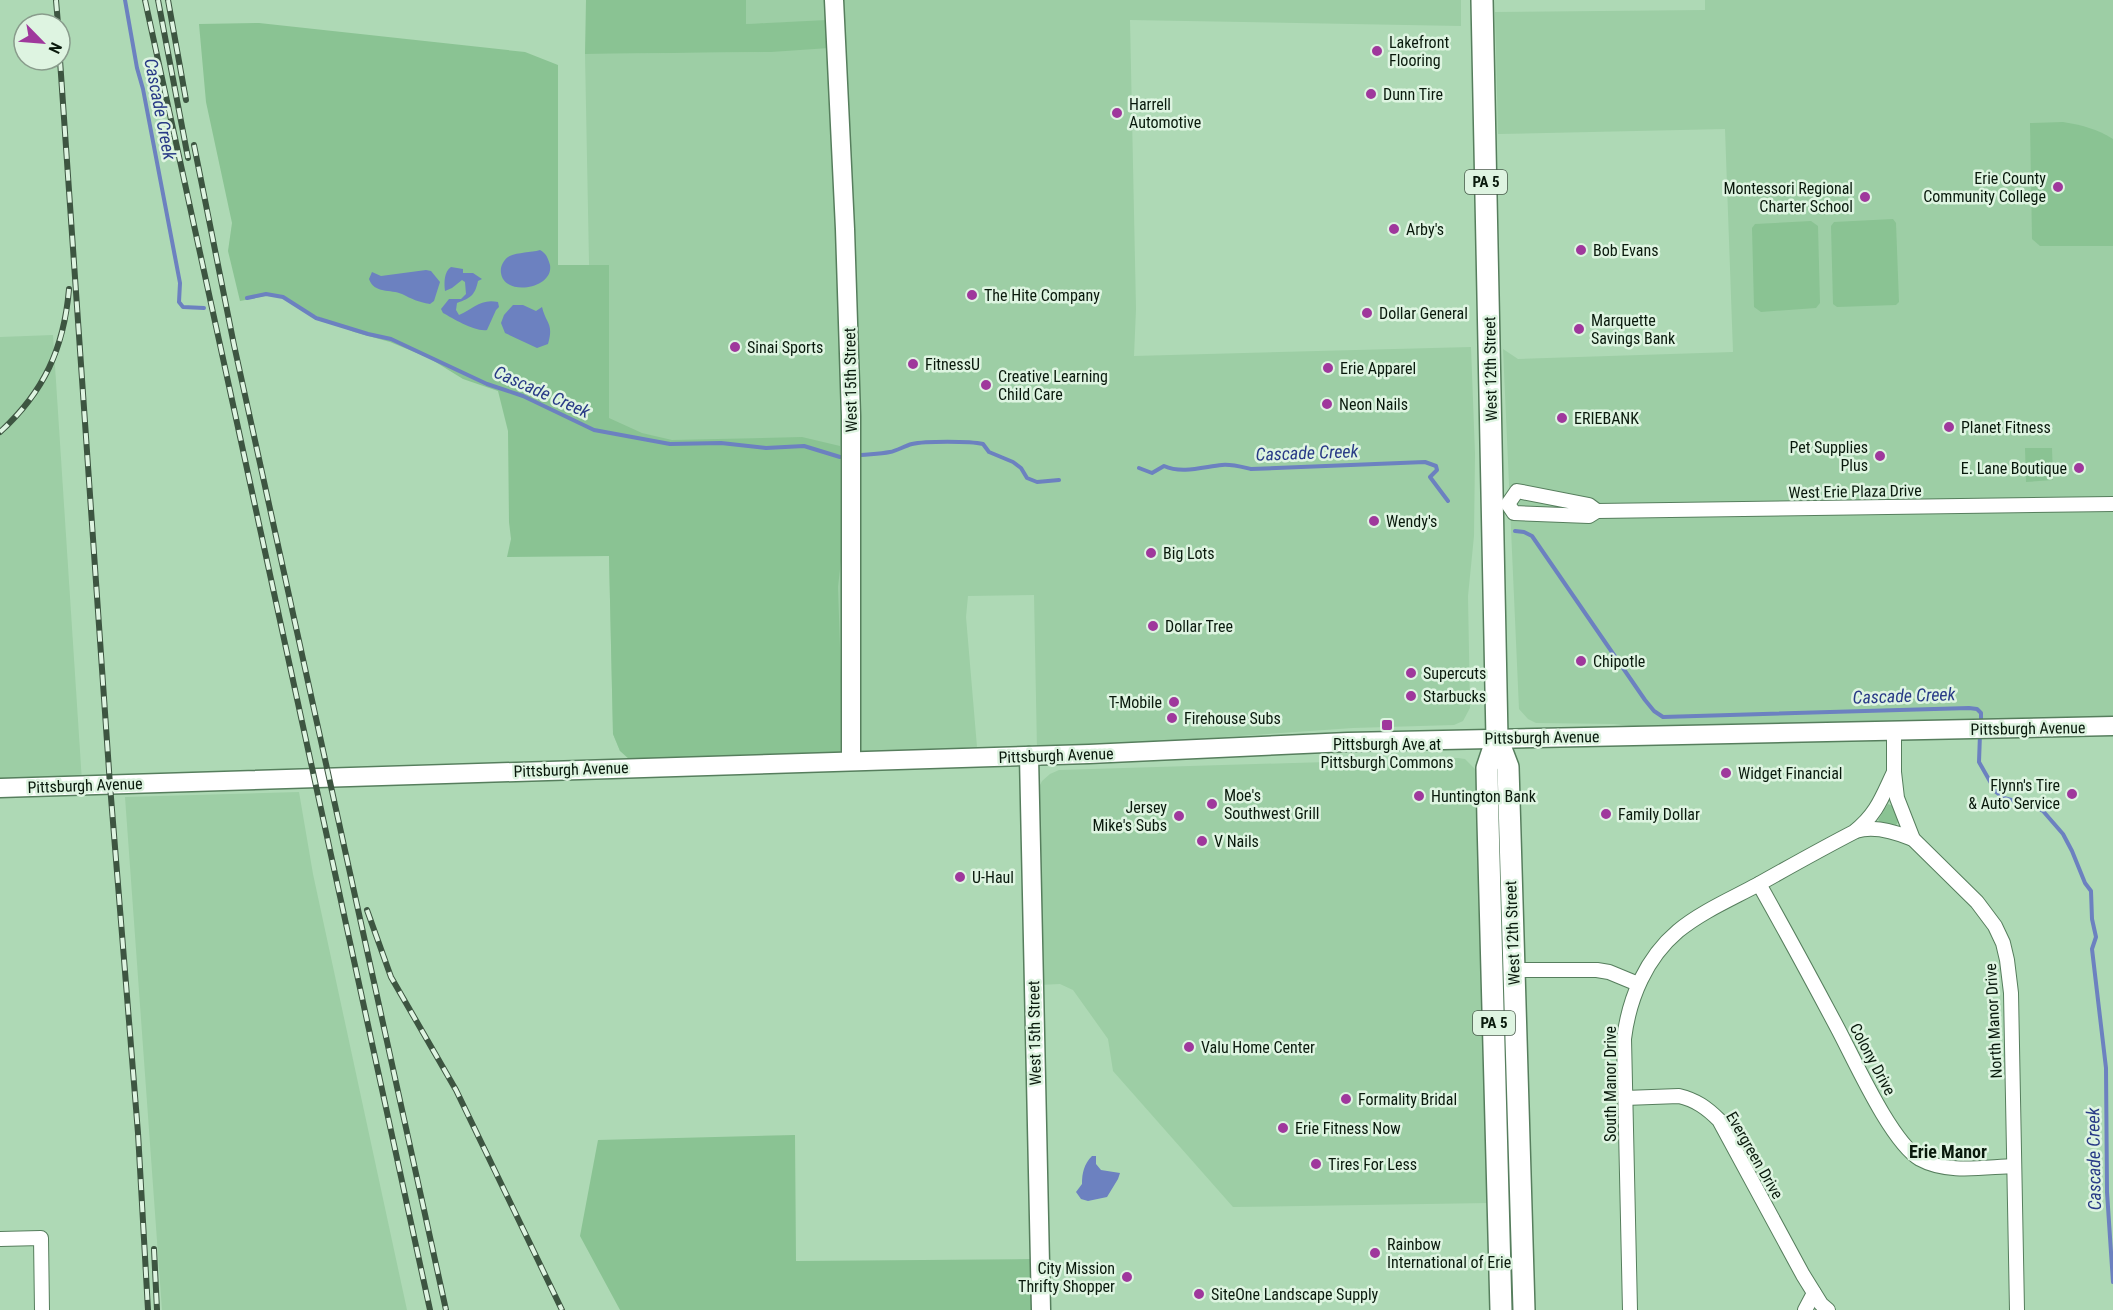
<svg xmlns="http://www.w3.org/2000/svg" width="2113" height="1310" font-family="'Roboto Condensed',sans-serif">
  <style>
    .built { fill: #9dcea5 }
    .green { fill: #8ac393 }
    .water { fill: #6c81c0 }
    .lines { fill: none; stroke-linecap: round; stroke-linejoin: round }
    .stream { stroke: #6c81c0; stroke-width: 4 }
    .street-casing { stroke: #567e5d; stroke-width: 16 }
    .secondary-casing { stroke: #567e5d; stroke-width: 21 }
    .primary-casing { stroke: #567e5d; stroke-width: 24 }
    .street { stroke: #fff; stroke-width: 14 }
    .secondary { stroke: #fff; stroke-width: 18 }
    .primary { stroke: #fff; stroke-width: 21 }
    .rail-casing { stroke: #3d5541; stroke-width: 6 }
    .rail { stroke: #def4e1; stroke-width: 4; stroke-dasharray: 11; stroke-linecap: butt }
    .poi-dot { fill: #9f389c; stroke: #def4e1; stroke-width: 2 }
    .labels { text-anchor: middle; stroke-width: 5; stroke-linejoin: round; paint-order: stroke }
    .shield { fill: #def4e1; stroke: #495b4c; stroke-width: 1.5 }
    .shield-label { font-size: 15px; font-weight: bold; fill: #09190c }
    .poi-label { font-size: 16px; fill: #09190c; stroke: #def4e1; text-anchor: start }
    .street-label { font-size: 16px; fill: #09190c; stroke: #def4e1 }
    .water-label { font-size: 18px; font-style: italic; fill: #283a86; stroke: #def4e1 }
    .neighbourhood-label { font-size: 18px; font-weight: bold; fill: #09190c; stroke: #def4e1 }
  </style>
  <rect width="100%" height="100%" fill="#aed9b5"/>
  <g class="built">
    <polygon points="746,0 1461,0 1461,26 1130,20 1136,309 1134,356 1471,347 1475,454 1474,536 1468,596 1470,708 1463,721 1454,725 1353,728 1037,750 1034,595 968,596 966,617 977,747 851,754 620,751 613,734 609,555 591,366 585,54 771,52 827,21 746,24"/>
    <polygon points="1705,0 2113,0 2113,719 1653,729 1614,724 1536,723 1528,719 1519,709 1503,349 1518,359 1733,352 1725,129 1498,134 1495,12 1705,10"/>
    <polygon points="53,335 82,782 0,784 0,337"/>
    <polygon points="1458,758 1465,759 1479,773 1489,1203 1233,1207 1113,1071 1108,1039 1073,990 1060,984 1039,985 1036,793 1042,781 1050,774 1059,770"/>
    <polygon points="299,792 313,874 407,1310 162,1310 125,797"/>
  </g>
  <g class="green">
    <polygon points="586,0 746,0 746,24 827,20 829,48 771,52 585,54"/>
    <polygon points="259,23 525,52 558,65 558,265 609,265 609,418 642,433 672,440 802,437 840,446 841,560 838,587 841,678 840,757 630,760 620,751 613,734 609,556 507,557 511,539 509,522 508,431 498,391 463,379 429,358 390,342 354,332 312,314 276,294 240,301 228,251 232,223 206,102 199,24"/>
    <path d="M2063 122C2082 125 2097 129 2113 139V246H2040L2032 239 2030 123Z"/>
    <polygon points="1893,219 1896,223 1899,302 1896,305 1837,307 1833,304 1831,226 1834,222"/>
    <polygon points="1811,221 1818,226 1820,303 1816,308 1761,312 1754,307 1752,228 1755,224"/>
    <polygon points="2025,448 2052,448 2053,480 2026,482"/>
    <polygon points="1888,804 1893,806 1898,822 1896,825 1881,823 1878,820"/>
    <polygon points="795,1135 796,1261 1033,1259 1034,1310 620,1310 580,1236 598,1140"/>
  </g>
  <g class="water">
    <path d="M540 250C546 253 548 258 550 265 554 289 504 297 501 273 500 267 503 261 508 257 516 252 530 253 540 250Z"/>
    <path d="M451 267 463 269V273H473L482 279 478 281C475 295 471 298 457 303L456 310 459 315C473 309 481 298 498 302L499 307 496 310 487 330C475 332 454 319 443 313L441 309 449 299H461L466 294 465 282 462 280 452 288 445 291C444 282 444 272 451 267Z"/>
    <path d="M426 270 431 271 440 282 434 301 430 304C418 302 412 299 402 294 391 289 374 294 369 279L372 272 381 276Z"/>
    <path d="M513 305H523L536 311 542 307C546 324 554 323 548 344L537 348 505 333 501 323 504 315Z"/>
    <path d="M1092 1156H1096V1164L1101 1170 1120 1173 1118 1179 1107 1197 1088 1201 1081 1199 1076 1192 1082 1184C1082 1173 1084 1164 1092 1156Z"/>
  </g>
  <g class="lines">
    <g class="stream">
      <polyline points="125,0 137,68 143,89 180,283 179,302 183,307 204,308"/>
      <polyline points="247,298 266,294 283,297 316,318 368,334 391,339 487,384 523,396 594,430 670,444 721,443 766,448 804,446 840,457"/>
      <path d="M861 455C870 454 880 454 890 452 897 451 904 446 912 444 925 441 970 441 983 444L989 452 1013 462 1021 468 1027 478 1037 482 1059 480"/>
      <path d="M1139 468 1152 473 1164 466C1182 474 1203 467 1222 465 1231 464 1242 467 1251 469L1425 462 1436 466 1437 470 1430 477 1448 501"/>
      <polyline points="1515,531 1524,532 1532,536 1645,700 1654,711 1663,717 1969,708 1977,709 1981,713 1981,724"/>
      <polyline points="1980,734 1979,762 1996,792 2004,798 2034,806 2043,811 2063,834 2072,851 2085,883 2091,891 2092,919 2096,937 2092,949 2106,1068 2107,1192 2113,1282"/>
    </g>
    <g class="street-casing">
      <g id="street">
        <polyline points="1597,511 1589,505 1517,491 1508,504 1514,513 1589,516 1597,511 2113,504"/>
        <polyline points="1894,732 1894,772 1897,798 1913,839 1977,902 1995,926 2003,943 2007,960 2011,993 2017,1310"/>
        <path d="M1856 831C1873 825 1896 832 1913 839"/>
        <path d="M1759 884C1786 932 1812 980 1838 1029 1855 1061 1891 1142 1920 1159 1947 1174 1984 1167 2014 1166"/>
        <polyline points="1513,970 1597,970 1609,972 1638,984"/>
        <path d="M1625 1098 1679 1096C1696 1100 1707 1108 1719 1120L1803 1275 1821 1304 1828 1310"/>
        <polyline points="0,1239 41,1238 42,1310"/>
        <path d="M1630 1310 1624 1039C1629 998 1646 958 1678 931 1701 912 1731 899 1757 885 1789 867 1821 849 1854 832 1877 814 1882 797 1894 772"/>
        <polyline points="1805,1310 1814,1293"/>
      </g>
    </g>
    <g class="secondary-casing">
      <g id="secondary">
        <polyline points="834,0 845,229 851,416 851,760"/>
        <polyline points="1029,756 1041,1310"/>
        <polyline points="0,788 1089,754 1348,742 2113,726"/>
      </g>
    </g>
    <g class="primary-casing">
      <g id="primary">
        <polyline points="1482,0 1497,738 1487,768 1488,821 1501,1310"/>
        <polyline points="1497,738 1508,767 1524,1310"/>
      </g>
    </g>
    <use href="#street" class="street"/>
    <use href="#secondary" class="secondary"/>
    <use href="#primary" class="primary"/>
    <g class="rail-casing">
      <g id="rail">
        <polyline points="56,0 58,24"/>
        <polyline points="145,0 430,1310"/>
        <polyline points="158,0 188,158"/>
        <polyline points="168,0 186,100"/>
        <polyline points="60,60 110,785 138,1133 148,1310"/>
        <polyline points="194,145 234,345 446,1310"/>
        <path d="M0 432C44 392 64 348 69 289"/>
        <polyline points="367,910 391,977 456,1090 562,1310"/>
        <polyline points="154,1249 157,1310"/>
      </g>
    </g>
    <use href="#rail" class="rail"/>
  </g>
  <g class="poi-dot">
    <circle cx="1377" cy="51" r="6"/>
    <circle cx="1371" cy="94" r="6"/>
    <circle cx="1117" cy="113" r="6"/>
    <circle cx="2058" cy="187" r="6"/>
    <circle cx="1865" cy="197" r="6"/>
    <circle cx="1394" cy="229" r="6"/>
    <circle cx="1581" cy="250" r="6"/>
    <circle cx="972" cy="295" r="6"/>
    <circle cx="1367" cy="313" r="6"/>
    <circle cx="1579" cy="329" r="6"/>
    <circle cx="735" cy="347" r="6"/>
    <circle cx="913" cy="364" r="6"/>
    <circle cx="1328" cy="368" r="6"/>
    <circle cx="986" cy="385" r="6"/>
    <circle cx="1327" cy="404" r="6"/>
    <circle cx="1562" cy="418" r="6"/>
    <circle cx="1949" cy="427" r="6"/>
    <circle cx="1880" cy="456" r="6"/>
    <circle cx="2079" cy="468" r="6"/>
    <circle cx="1374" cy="521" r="6"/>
    <circle cx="1151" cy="553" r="6"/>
    <circle cx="1153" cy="626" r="6"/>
    <circle cx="1581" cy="661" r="6"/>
    <circle cx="1411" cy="673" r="6"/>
    <circle cx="1411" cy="696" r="6"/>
    <circle cx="1174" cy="702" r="6"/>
    <circle cx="1172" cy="718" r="6"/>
    <rect x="1381" y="719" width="12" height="12" rx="3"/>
    <circle cx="1726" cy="773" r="6"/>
    <circle cx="2072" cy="794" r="6"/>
    <circle cx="1419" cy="796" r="6"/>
    <circle cx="1212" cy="804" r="6"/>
    <circle cx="1606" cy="814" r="6"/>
    <circle cx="1179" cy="816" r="6"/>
    <circle cx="1202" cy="841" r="6"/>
    <circle cx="960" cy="877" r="6"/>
    <circle cx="1189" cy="1047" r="6"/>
    <circle cx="1346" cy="1099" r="6"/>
    <circle cx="1283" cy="1128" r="6"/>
    <circle cx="1316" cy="1164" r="6"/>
    <circle cx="1375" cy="1253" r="6"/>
    <circle cx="1127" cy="1277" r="6"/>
    <circle cx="1199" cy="1294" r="6"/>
  </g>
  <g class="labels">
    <g class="shield">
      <rect x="1465" y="170" width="42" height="24" rx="4.5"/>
      <rect x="1473" y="1011" width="42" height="24" rx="4.5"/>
    </g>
    <g class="shield-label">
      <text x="1486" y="187">PA 5</text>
      <text x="1494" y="1028">PA 5</text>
    </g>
    <g class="poi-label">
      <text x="1389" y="48">Lakefront<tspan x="1389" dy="18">Flooring</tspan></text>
      <text x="1383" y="100">Dunn Tire</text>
      <text x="1129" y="110">Harrell<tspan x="1129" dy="18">Automotive</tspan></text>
      <text x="2046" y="184" text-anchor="end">Erie County<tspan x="2046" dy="18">Community College</tspan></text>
      <text x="1853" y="194" text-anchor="end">Montessori Regional<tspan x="1853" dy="18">Charter School</tspan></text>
      <text x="1406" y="235">Arby's</text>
      <text x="1593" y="256">Bob Evans</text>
      <text x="984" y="301">The Hite Company</text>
      <text x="1379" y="319">Dollar General</text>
      <text x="1591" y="326">Marquette<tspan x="1591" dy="18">Savings Bank</tspan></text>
      <text x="747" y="353">Sinai Sports</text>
      <text x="925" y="370">FitnessU</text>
      <text x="1340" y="374">Erie Apparel</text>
      <text x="998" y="382">Creative Learning<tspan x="998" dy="18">Child Care</tspan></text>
      <text x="1339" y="410">Neon Nails</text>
      <text x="1574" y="424">ERIEBANK</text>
      <text x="1961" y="433">Planet Fitness</text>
      <text x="1868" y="453" text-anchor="end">Pet Supplies<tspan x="1868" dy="18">Plus</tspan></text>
      <text x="2067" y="474" text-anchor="end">E. Lane Boutique</text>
      <text x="1386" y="527">Wendy's</text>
      <text x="1163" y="559">Big Lots</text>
      <text x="1165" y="632">Dollar Tree</text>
      <text x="1593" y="667">Chipotle</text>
      <text x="1423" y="679">Supercuts</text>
      <text x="1423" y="702">Starbucks</text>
      <text x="1162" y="708" text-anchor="end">T-Mobile</text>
      <text x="1184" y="724">Firehouse Subs</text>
      <text x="1387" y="750" text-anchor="middle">Pittsburgh Ave at<tspan x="1387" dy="18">Pittsburgh Commons</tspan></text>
      <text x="1738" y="779">Widget Financial</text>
      <text x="2060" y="791" text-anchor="end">Flynn's Tire<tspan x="2060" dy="18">&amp; Auto Service</tspan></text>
      <text x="1224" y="801">Moe's<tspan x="1224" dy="18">Southwest Grill</tspan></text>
      <text x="1431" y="802">Huntington Bank</text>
      <text x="1167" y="813" text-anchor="end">Jersey<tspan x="1167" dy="18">Mike's Subs</tspan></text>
      <text x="1618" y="820">Family Dollar</text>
      <text x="1214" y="847">V Nails</text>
      <text x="972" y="883">U-Haul</text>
      <text x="1201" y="1053">Valu Home Center</text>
      <text x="1358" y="1105">Formality Bridal</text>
      <text x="1295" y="1134">Erie Fitness Now</text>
      <text x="1328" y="1170">Tires For Less</text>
      <text x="1387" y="1250">Rainbow<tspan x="1387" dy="18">International of Erie</tspan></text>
      <text x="1115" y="1274" text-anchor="end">City Mission<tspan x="1115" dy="18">Thrifty Shopper</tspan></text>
      <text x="1211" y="1300">SiteOne Landscape Supply</text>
    </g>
    <g class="street-label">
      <text transform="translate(1490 369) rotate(-91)" y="6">West 12th Street</text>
      <text transform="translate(850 380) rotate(-91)" y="6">West 15th Street</text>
      <text transform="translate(1855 491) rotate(-1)" y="6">West Erie Plaza Drive</text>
      <text transform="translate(2028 728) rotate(-1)" y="6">Pittsburgh Avenue</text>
      <text transform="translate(1542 737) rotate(-1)" y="6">Pittsburgh Avenue</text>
      <text transform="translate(1056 755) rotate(-2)" y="6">Pittsburgh Avenue</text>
      <text transform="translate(571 769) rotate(-2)" y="6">Pittsburgh Avenue</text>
      <text transform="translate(85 785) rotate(-2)" y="6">Pittsburgh Avenue</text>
      <text transform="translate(1512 933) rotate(-92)" y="6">West 12th Street</text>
      <text transform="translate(1993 1021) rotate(-93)" y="6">North Manor Drive</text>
      <text transform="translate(1034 1033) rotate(-91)" y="6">West 15th Street</text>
      <text transform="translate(1873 1059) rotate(62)" y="6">Colony Drive</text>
      <text transform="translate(1610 1084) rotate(-90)" y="6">South Manor Drive</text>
      <text transform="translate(1755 1155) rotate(60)" y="6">Evergreen Drive</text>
    </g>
    <g class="water-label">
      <text transform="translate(160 109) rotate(79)" y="6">Cascade Creek</text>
      <text transform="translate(542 392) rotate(24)" y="6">Cascade Creek</text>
      <text transform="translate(1307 453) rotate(-2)" y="6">Cascade Creek</text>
      <text transform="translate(1904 696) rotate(-2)" y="6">Cascade Creek</text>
      <text transform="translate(2094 1159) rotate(-91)" y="6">Cascade Creek</text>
    </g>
    <g class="neighbourhood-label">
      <text x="1948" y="1158">Erie Manor</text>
    </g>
  </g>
  <g transform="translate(42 42) rotate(115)"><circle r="28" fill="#def4e1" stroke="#899c8c" stroke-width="1.5"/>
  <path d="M0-4.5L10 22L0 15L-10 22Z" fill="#9f389c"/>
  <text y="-9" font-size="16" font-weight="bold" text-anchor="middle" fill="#09190c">N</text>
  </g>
</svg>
